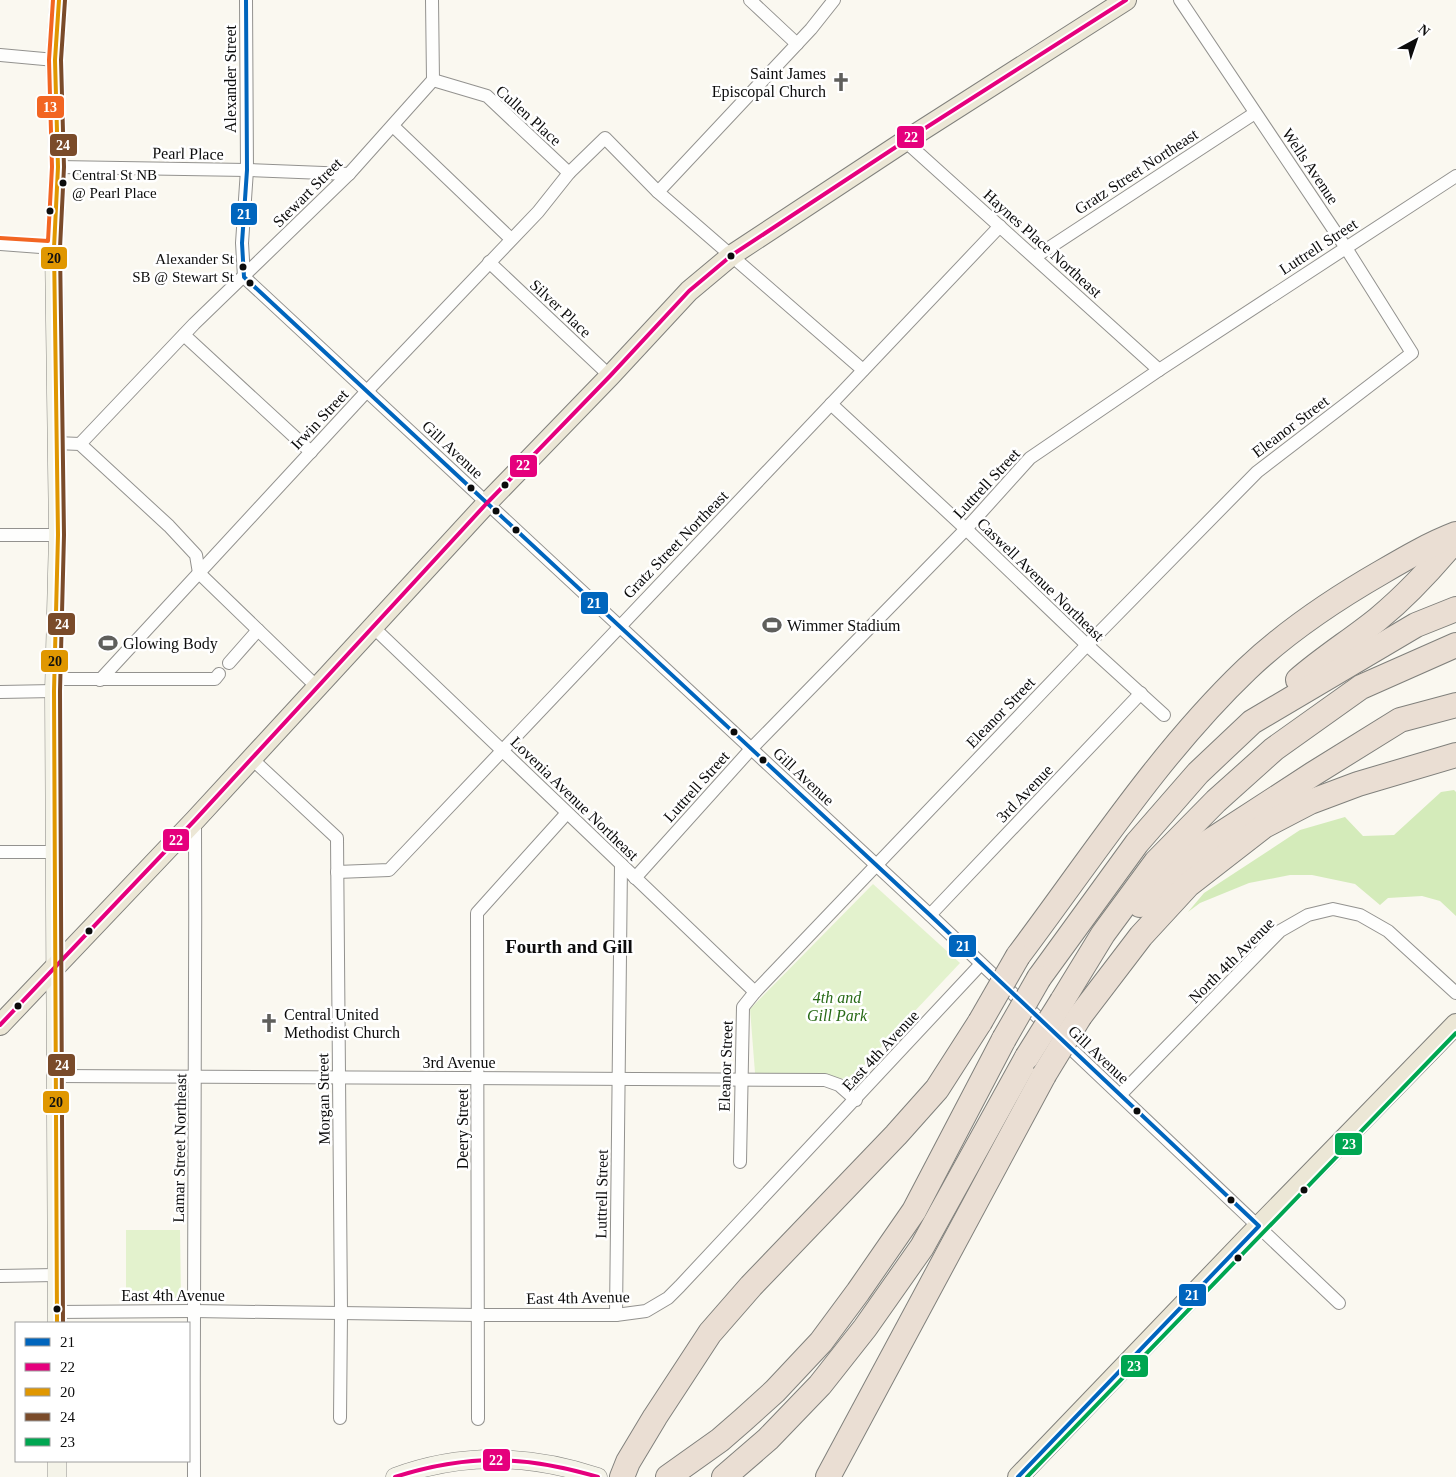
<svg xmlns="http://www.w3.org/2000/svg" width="1456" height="1477" font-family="'Times New Roman',serif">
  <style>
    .green { fill: #e3f2cd }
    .forest { fill: #d4ebba }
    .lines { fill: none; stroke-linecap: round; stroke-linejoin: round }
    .street-casing { stroke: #93928f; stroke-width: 14 }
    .secondary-casing { stroke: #8a8985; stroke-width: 19 }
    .primary-casing { stroke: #80807c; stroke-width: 22 }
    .highway-casing { stroke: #80807c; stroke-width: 26 }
    .street { stroke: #fefefd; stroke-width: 12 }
    .secondary { stroke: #f4f3e8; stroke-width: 18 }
    .primary { stroke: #ece7d6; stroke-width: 20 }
    .highway { stroke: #eaded3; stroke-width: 24 }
    .highway-bridge-casing { stroke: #80807c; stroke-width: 26; stroke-linecap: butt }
    .highway-bridge { stroke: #eaded3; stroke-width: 24 }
    .bus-1-casing { stroke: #fff; stroke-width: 8 }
    .bus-2-casing { stroke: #fff; stroke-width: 8 }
    .bus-3-casing { stroke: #fff; stroke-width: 8 }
    .bus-4-casing { stroke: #fff; stroke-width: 8 }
    .bus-5-casing { stroke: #fff; stroke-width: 8 }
    .bus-6-casing { stroke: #fff; stroke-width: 8 }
    .bus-1 { stroke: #0065bd; stroke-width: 4 }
    .bus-2 { stroke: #e5007d; stroke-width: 4 }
    .bus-3 { stroke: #e09701; stroke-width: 4 }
    .bus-4 { stroke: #7a4b2a; stroke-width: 4 }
    .bus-5 { stroke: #00a651; stroke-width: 4 }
    .bus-6 { stroke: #f26522; stroke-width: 4 }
    .bus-dot { fill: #0c0c0c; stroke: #fff; stroke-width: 2 }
    .labels { text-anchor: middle; stroke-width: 5; stroke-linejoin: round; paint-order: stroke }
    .bus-label { font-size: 15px; fill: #0c0c0c; stroke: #fff; text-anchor: start }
    .poi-label { font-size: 16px; fill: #0c0c0c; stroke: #fff; text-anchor: start }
    .street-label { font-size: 16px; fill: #0c0c0c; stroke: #fff }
    .park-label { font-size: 16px; font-style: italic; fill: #286a16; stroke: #fff }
    .quarter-label { font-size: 19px; font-weight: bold; fill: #0c0c0c; stroke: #fff }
    .line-badge { stroke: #fff; stroke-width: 2 }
    .badge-label { font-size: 14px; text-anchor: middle; font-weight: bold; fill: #fff }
    .pale-badge-label { font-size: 14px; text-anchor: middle; font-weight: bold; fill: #111 }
  </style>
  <rect width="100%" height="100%" fill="#faf8f0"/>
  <g class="green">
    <polygon points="873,884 960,963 851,1079 755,1073 750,1009"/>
    <polygon points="126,1230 180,1230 181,1298 126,1298"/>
  </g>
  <polygon class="forest" points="1454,790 1456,792 1456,916 1440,901 1422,896 1388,898 1380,905 1355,884 1312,875 1290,875 1249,883 1200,903 1188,912 1204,893 1300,830 1345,817 1363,836 1394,835 1441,792"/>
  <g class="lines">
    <g class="street-casing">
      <g id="street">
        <polyline points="246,0 247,170 242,243 244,277 930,915 1339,1303"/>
        <polyline points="750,0 797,44"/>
        <polyline points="0,55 55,60"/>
        <polyline points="433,80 487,96 569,173"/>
        <polyline points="393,126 511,239"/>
        <polyline points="905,141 1159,370"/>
        <polyline points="58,167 247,170 349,174"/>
        <polyline points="658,192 811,29 834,0"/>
        <polyline points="0,244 54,248"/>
        <polyline points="1035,257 1255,113"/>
        <polyline points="489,262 610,376"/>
        <polyline points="184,335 311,452"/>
        <polyline points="831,404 966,529 1087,645 1164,715"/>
        <polyline points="56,443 80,444 169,526 196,555 199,573 317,687"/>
        <polyline points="80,444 194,324 349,174 433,80 432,0"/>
        <polyline points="0,535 58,535"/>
        <polyline points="373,627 755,992"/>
        <polyline points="229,663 258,630"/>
        <polyline points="54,679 215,679 219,674"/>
        <polyline points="100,680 367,391 538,212 569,173 605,138 658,192 863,370"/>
        <polyline points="0,692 54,691"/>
        <polyline points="251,758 337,838 341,1313 340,1418"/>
        <polyline points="0,852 55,852"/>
        <polyline points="337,872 389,870 1000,226"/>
        <polyline points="635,878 751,749 966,529 1030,458 1159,370 1456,176"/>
        <polyline points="930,915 1141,693"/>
        <polyline points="56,1076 825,1080 839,1085 856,1100"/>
        <polyline points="1120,1095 1280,931 1308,915 1333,909 1360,915 1388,931 1456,993"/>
        <polyline points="740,1162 743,1007 755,992 1087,645 1257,472 1412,353 1346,248 1180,0"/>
        <polyline points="0,1276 55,1275"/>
        <polyline points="56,1312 193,1311 478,1315 616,1315 646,1311 668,1298 680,1286 981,964"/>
        <polyline points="616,1315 621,864"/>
        <polyline points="478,1419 477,913 567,813"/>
        <path d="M194 1477C193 1258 196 1039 195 820"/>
      </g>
    </g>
    <g class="secondary-casing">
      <g id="secondary">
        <polyline points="57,1323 54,691 58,535 54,248 58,167 55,60 59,0"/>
        <polyline points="57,1461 57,1477"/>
        <path d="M395 1477C462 1452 532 1455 598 1477"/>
      </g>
    </g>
    <g class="primary-casing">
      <g id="primary">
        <polyline points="0,1025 195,820 487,503 610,376 689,291 732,255 905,141 1126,0"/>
        <polyline points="1018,1477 1259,1226 1456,1024"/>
      </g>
    </g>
    <g class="highway-casing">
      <g id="highway">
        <path d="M1298 680C1323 658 1352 640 1378 619 1407 595 1432 568 1456 539"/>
        <polyline points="1140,905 1193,852 1313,774 1400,720 1456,705"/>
        <path d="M1018 956C1091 859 1159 753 1247 669 1287 631 1335 599 1382 572 1406 558 1430 544 1456 534"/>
        <polyline points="1039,978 1137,843 1198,773 1252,722 1416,625 1456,609"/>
        <polyline points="1062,1001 1103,934 1156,862 1216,801 1274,749 1361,687 1456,645"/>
        <polyline points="1080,1016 1141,936 1188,885 1264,826 1310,802 1358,784 1456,755"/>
        <polyline points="622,1477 628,1462 655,1417 710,1333 751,1286 896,1135 937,1089 980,1022"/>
        <polyline points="668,1477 720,1440 743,1420 775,1391 821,1342 858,1292 914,1211 1004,1039"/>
        <polyline points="724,1477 768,1439 820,1385 865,1328 922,1247 1027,1057"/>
        <polyline points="828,1477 1044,1075"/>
      </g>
    </g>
    <use href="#street" class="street"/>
    <use href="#secondary" class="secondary"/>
    <use href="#primary" class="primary"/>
    <use href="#highway" class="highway"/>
    <g class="highway-bridge-casing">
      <g id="highway-bridge">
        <polyline points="980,1022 1018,956"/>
        <polyline points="1004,1039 1039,978"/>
        <polyline points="1027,1057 1062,1001"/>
        <polyline points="1044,1075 1080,1016"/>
      </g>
    </g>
    <use href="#highway-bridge" class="highway-bridge"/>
    <g class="bus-1-casing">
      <polyline id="bus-1" points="246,0 247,170 242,243 244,277 930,915 1259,1226 1018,1477"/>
    </g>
    <g class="bus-2-casing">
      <g id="bus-2">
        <polyline points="0,1025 195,820 487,503 610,376 689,291 732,255 905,141 1126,0"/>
        <path d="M395 1477C468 1454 525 1455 598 1477"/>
      </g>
    </g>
    <g class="bus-3-casing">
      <polyline id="bus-3" points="57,1323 54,691 58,535 54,248 58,167 55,60 59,0"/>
    </g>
    <g class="bus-4-casing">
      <polyline id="bus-4" points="63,1323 60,691 64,535 60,248 64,167 61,60 65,0"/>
    </g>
    <g class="bus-5-casing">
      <polyline id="bus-5" points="1027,1477 1456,1033"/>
    </g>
    <g class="bus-6-casing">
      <polyline id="bus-6" points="0,238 48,241 52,167 49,60 53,0"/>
    </g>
    <use href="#bus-1" class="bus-1"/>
    <use href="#bus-2" class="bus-2"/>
    <use href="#bus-3" class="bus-3"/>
    <use href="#bus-4" class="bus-4"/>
    <use href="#bus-5" class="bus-5"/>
    <use href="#bus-6" class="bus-6"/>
  </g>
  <defs>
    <g id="church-bare" transform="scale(1.5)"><path d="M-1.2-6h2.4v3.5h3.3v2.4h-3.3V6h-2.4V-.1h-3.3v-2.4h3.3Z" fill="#5f5f5c" stroke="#fff" stroke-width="2.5" paint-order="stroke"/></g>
    <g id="stadium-bare" transform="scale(1.5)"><path d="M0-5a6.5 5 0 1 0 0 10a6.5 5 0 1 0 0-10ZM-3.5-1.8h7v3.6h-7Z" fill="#5f5f5c" stroke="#fff" stroke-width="2.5" paint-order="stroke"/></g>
  </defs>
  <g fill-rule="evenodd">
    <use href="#church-bare" x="841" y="82"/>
    <use href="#stadium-bare" x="772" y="625"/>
    <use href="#stadium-bare" x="108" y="643"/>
    <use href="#church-bare" x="269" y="1023"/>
  </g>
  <g class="bus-dot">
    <circle cx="63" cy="183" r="4.5"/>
    <circle cx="50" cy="211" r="4.5"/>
    <circle cx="731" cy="256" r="4.5"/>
    <circle cx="243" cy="267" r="4.5"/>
    <circle cx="250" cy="283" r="4.5"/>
    <circle cx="505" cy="485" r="4.5"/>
    <circle cx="471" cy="488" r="4.5"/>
    <circle cx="496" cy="511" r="4.5"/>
    <circle cx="516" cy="530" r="4.5"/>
    <circle cx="734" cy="732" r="4.5"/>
    <circle cx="763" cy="760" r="4.5"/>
    <circle cx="89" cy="931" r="4.5"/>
    <circle cx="18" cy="1006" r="4.5"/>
    <circle cx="1137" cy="1111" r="4.5"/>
    <circle cx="1304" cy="1190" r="4.5"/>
    <circle cx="1231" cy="1200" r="4.5"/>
    <circle cx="1238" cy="1258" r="4.5"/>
    <circle cx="57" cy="1309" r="4.5"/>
  </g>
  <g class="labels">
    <g class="bus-label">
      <text x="72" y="180">Central St NB<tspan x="72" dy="18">@ Pearl Place</tspan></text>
      <text x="234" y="264" text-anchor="end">Alexander St<tspan x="234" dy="18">SB @ Stewart St</tspan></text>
    </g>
    <g class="poi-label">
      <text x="826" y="79" text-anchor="end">Saint James<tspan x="826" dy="18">Episcopal Church</tspan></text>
      <text x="787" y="631">Wimmer Stadium</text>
      <text x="123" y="649">Glowing Body</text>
      <text x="284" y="1020">Central United<tspan x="284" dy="18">Methodist Church</tspan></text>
    </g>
    <g class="street-label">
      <text transform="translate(230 79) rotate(-90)" y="6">Alexander Street</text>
      <text transform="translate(529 115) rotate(42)" y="6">Cullen Place</text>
      <text transform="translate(188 153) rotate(1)" y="6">Pearl Place</text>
      <text transform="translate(1311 166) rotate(56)" y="6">Wells Avenue</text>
      <text transform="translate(1136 171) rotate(-33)" y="6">Gratz Street Northeast</text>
      <text transform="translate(307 192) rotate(-45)" y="6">Stewart Street</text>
      <text transform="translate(1043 243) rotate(42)" y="6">Haynes Place Northeast</text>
      <text transform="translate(1318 246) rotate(-33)" y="6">Luttrell Street</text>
      <text transform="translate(561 308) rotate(43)" y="6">Silver Place</text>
      <text transform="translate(319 419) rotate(-47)" y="6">Irwin Street</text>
      <text transform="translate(1290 426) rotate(-37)" y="6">Eleanor Street</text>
      <text transform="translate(453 449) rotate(43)" y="6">Gill Avenue</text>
      <text transform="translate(986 483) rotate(-47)" y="6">Luttrell Street</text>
      <text transform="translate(675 544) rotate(-46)" y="6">Gratz Street Northeast</text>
      <text transform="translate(1041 579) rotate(44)" y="6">Caswell Avenue Northeast</text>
      <text transform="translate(1000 712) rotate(-46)" y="6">Eleanor Street</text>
      <text transform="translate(804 776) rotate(43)" y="6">Gill Avenue</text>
      <text transform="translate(696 786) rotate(-48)" y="6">Luttrell Street</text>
      <text transform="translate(1024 793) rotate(-46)" y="6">3rd Avenue</text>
      <text transform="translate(575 798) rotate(44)" y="6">Lovenia Avenue Northeast</text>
      <text transform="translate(1231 960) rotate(-45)" y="6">North 4th Avenue</text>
      <text transform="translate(880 1050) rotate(-47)" y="6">East 4th Avenue</text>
      <text transform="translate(1099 1054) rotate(43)" y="6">Gill Avenue</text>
      <text x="459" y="1068">3rd Avenue</text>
      <text transform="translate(725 1066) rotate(-88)" y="6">Eleanor Street</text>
      <text transform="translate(323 1099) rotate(-91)" y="6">Morgan Street</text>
      <text transform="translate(462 1129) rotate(-90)" y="6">Deery Street</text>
      <text transform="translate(179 1148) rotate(-89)" y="6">Lamar Street Northeast</text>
      <text transform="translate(601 1194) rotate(-89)" y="6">Luttrell Street</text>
      <text x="173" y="1301">East 4th Avenue</text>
      <text transform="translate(578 1297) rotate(-1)" y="6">East 4th Avenue</text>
    </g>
    <g class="park-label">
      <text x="837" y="1003">4th and<tspan x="837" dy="18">Gill Park</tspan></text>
    </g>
    <g class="quarter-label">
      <text x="569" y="953">Fourth and Gill</text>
    </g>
  </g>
  <g class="line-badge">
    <rect x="36" y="95" width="29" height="24" rx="5" fill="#f26522"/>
    <rect x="896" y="125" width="29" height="24" rx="5" fill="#e5007d"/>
    <rect x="49" y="133" width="29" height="24" rx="5" fill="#7a4b2a"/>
    <rect x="230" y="202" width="28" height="24" rx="5" fill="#0065bd"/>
    <rect x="40" y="246" width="28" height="24" rx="5" fill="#e09701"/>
    <rect x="509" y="454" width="29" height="24" rx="5" fill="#e5007d"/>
    <rect x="580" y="591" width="29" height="24" rx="5" fill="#0065bd"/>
    <rect x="47" y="612" width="29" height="24" rx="5" fill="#7a4b2a"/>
    <rect x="40" y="649" width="29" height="24" rx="5" fill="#e09701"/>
    <rect x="162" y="828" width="28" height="24" rx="5" fill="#e5007d"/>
    <rect x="948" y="934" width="29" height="24" rx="5" fill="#0065bd"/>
    <rect x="47" y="1053" width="29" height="24" rx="5" fill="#7a4b2a"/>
    <rect x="42" y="1090" width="28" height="24" rx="5" fill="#e09701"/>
    <rect x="1334" y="1132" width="29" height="24" rx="5" fill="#00a651"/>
    <rect x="1178" y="1283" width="29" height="24" rx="5" fill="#0065bd"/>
    <rect x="1120" y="1354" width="29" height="24" rx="5" fill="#00a651"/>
    <rect x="482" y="1448" width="29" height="24" rx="5" fill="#e5007d"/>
  </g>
  <g class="badge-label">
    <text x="50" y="112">13</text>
    <text x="911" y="142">22</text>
    <text x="63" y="150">24</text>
    <text x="244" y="219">21</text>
    <text x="523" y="470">22</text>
    <text x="594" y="608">21</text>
    <text x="62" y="629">24</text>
    <text x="176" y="845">22</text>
    <text x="963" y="951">21</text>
    <text x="62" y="1070">24</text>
    <text x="1349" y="1149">23</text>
    <text x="1192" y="1300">21</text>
    <text x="1134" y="1371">23</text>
    <text x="496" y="1465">22</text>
  </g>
  <g class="pale-badge-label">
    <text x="54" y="263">20</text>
    <text x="55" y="666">20</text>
    <text x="56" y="1107">20</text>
  </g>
  <rect x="15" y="1322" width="175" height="140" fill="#ffffff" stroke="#9e9e9e"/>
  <rect x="25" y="1338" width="25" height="8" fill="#0065bd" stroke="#9e9e9e"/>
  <text x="60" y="1347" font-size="15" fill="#0c0c0c">21</text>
  <rect x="25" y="1363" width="25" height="8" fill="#e5007d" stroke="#9e9e9e"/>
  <text x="60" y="1372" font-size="15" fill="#0c0c0c">22</text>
  <rect x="25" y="1388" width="25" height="8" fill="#e09701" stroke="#9e9e9e"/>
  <text x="60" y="1397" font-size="15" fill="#0c0c0c">20</text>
  <rect x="25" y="1413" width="25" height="8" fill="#7a4b2a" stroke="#9e9e9e"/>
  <text x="60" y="1422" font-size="15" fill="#0c0c0c">24</text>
  <rect x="25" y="1438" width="25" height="8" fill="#00a651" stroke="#9e9e9e"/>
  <text x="60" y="1447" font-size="15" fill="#0c0c0c">23</text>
  <g transform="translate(1416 40) rotate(40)" stroke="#ffffff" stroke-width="4" paint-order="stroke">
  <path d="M0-4L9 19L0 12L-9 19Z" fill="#0c0c0c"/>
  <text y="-8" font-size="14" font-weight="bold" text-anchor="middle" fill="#0c0c0c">N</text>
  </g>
</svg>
